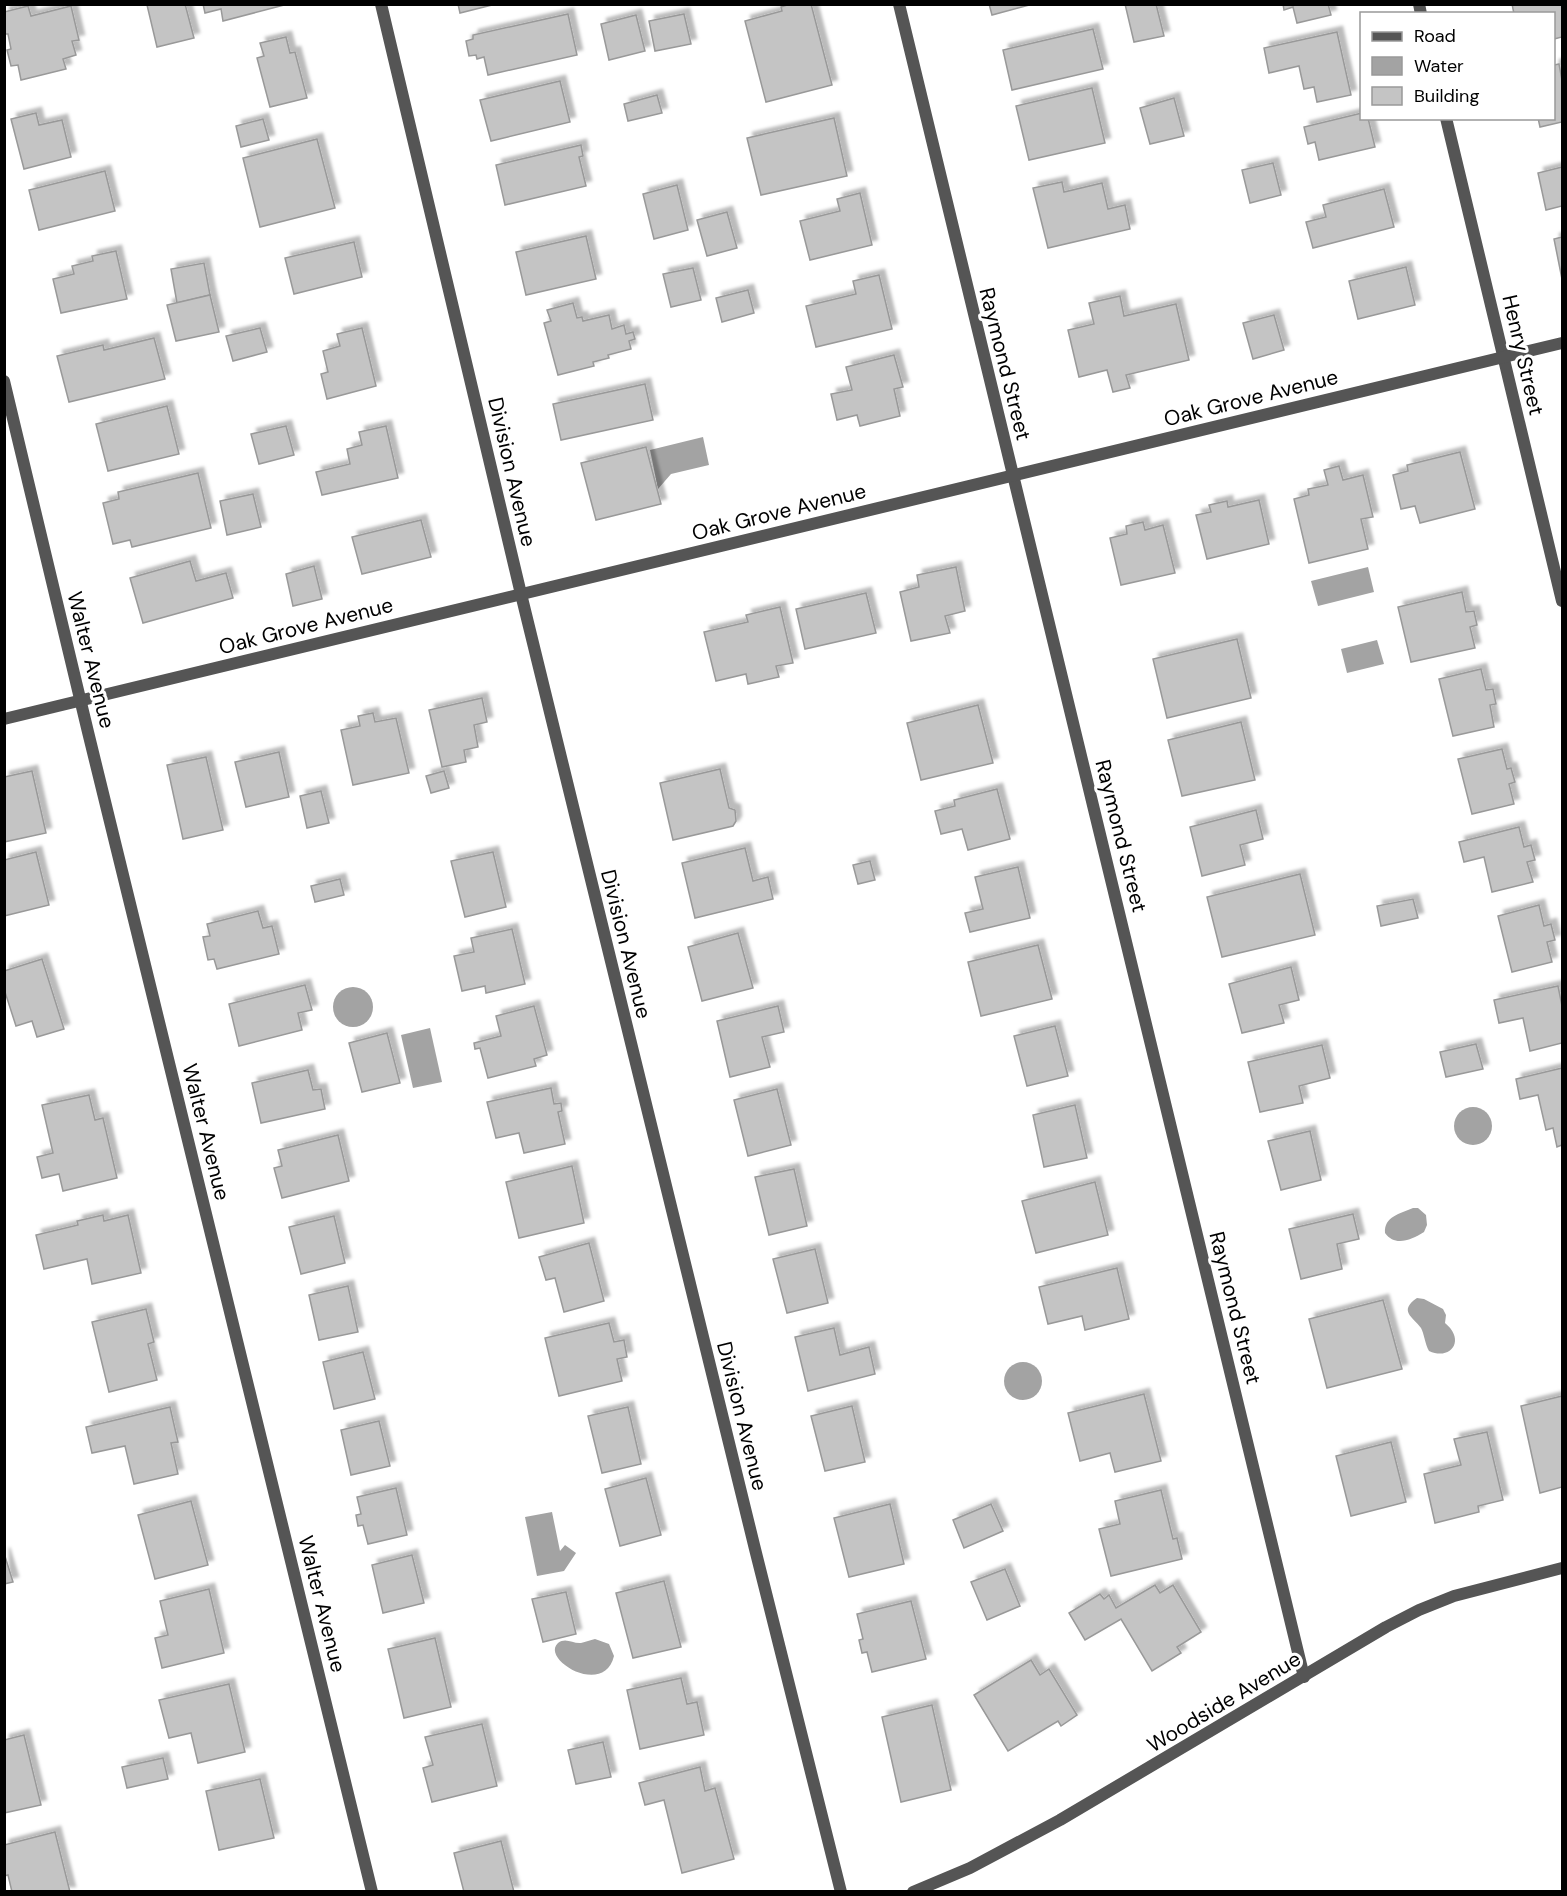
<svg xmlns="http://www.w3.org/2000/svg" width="1567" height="1896" font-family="'DM Sans',sans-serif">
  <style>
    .water { fill: #a3a3a3 }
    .building { fill: #c4c4c4; stroke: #999; stroke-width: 1.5; filter: url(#shadow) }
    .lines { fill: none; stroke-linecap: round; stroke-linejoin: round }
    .minor { stroke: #555; stroke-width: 12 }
    .labels { text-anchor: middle; stroke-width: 6; stroke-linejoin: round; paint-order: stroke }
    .street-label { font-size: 21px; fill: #000; stroke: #fff }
  </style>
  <defs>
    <filter id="shadow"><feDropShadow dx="5.5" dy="-5.5" stdDeviation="1.5" flood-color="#0004"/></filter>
  </defs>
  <rect width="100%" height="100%" fill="#fff"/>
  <g class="water">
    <polygon points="703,437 709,465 671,474 658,489 650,450"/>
    <polygon points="1368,567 1374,592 1318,606 1311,581"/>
    <polygon points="1377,640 1384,664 1347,673 1341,649"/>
    <circle cx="353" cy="1007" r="20"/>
    <polygon points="430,1028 442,1082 413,1088 401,1035"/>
    <circle cx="1473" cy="1126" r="19"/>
    <path d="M1413 1208H1418L1426 1215 1427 1225 1424 1232C1411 1240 1395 1247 1385 1233 1384 1216 1400 1214 1413 1208Z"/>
    <path d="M1417 1298 1424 1299 1443 1309 1446 1315 1445 1323C1466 1340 1451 1361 1429 1351 1425 1344 1424 1333 1421 1328 1413 1317 1398 1311 1417 1298Z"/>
    <circle cx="1023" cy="1381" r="19"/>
    <polygon points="552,1512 560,1551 565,1545 576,1553 564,1571 537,1576 525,1517"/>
    <path d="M595 1639 609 1644 614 1656C604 1698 540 1659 558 1643 566 1637 573 1644 581 1643 586 1642 590 1640 595 1639Z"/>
  </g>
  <g class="building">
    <polygon points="185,4 194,38 157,47 147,5"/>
    <polygon points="203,4 288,4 223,21 221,9 205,13"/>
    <polygon points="458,4 496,4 460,13"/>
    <polygon points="790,4 811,4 832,85 766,102 745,21 782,11 781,7"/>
    <polygon points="989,4 1033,4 992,15"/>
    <polygon points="1125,4 1156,4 1164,36 1134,42"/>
    <polygon points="1283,4 1328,4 1331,15 1297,23 1293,7 1284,10"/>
    <polygon points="1512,4 1562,4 1562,37 1554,39 1554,14 1514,14"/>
    <polygon points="28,6 31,16 71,6 79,40 72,41 76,55 63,59 66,69 21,80 18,65 11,66 7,50 11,49 8,34 4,34 4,12"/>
    <polygon points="568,14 577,55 488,75 484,57 477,59 476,55 469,56 466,41 473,39 473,35"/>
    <polygon points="684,14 691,44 655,51 649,21"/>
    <polygon points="636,15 645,51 609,60 601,24"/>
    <polygon points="1093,29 1103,69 1012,90 1003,50"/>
    <polygon points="1337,32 1351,95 1317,102 1314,87 1304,89 1299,66 1269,73 1264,48"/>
    <polygon points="286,37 290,53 295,52 307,98 270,107 257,58 264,56 260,43"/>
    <polygon points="1559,64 1562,80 1562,122 1540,127 1538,118 1554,118 1554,65"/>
    <polygon points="560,81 570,122 491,141 480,100"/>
    <polygon points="1092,88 1105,143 1029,160 1016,106"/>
    <polygon points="657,95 662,113 628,121 624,104"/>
    <polygon points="1174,98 1184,136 1150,144 1140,108"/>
    <polygon points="36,113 39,125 62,120 71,157 24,169 11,119"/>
    <polygon points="1362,113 1362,118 1368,118 1375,147 1319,160 1315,142 1308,144 1304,127"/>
    <polygon points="834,118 847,176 761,195 747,138"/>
    <polygon points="263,119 269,140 241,147 236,126"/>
    <polygon points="317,139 335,208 260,227 243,158"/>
    <polygon points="581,145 583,156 579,157 586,186 505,205 496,165"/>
    <polygon points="1273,163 1281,195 1250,203 1242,170"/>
    <polygon points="1562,167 1562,206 1546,210 1538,173"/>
    <polygon points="105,171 115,211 39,230 29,190"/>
    <polygon points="1062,182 1064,192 1102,183 1108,209 1125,205 1130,229 1048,248 1033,188"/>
    <polygon points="677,185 688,230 654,239 643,194"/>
    <polygon points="1384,189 1394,227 1313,248 1306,222 1326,217 1323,205"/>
    <polygon points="860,193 872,245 810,260 800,221 840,211 837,199"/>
    <polygon points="727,212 737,248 707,256 697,220"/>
    <polygon points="586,236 596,279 526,295 516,252"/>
    <polygon points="1562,237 1562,279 1554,239"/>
    <polygon points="354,242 362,277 294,294 285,258"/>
    <polygon points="116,251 127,299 61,313 53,279 74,274 72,266 93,261 92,256"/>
    <polygon points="204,263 210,295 177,303 171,269"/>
    <polygon points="1406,267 1415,305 1358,319 1349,281"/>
    <polygon points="693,268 701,300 671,307 663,274"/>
    <polygon points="879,275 892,329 816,347 806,306 856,294 853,281"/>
    <polygon points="748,290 754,313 722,322 716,298"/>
    <polygon points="210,295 219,332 176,341 167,305"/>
    <polygon points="1120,296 1124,316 1176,304 1189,360 1126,375 1130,388 1113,392 1107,370 1079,377 1068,330 1094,324 1089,303"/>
    <polygon points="573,303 577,318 582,317 583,321 609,315 612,329 624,325 626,334 633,332 635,339 629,341 631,349 608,355 609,358 593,362 594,366 558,375 544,323 551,321 547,310"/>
    <polygon points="1274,315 1284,350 1253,359 1243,323"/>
    <polygon points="260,328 267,352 233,361 226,336"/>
    <polygon points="362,328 376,386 327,399 321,374 328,372 323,351 340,346 337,334"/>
    <polygon points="154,338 165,379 69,402 57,356 103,345 104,350"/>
    <polygon points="894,355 903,387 894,389 900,416 860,426 857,415 837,420 831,394 852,390 846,367"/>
    <polygon points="645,384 653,420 561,440 553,404"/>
    <polygon points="167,406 179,454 108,471 96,424"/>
    <polygon points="286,426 294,455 259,464 251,434"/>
    <polygon points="386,426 398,478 322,495 316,472 350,464 347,449 362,445 359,432"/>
    <polygon points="646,447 661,504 596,520 581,463"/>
    <polygon points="1460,452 1475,509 1420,523 1415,506 1401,509 1393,475 1408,471 1407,465"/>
    <polygon points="1339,466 1343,480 1363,475 1373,517 1361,519 1368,549 1309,563 1294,499 1309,495 1308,489 1328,485 1324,470"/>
    <polygon points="198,473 211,528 132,547 130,540 113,544 103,503 119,499 118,492"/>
    <polygon points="253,494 261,527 227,535 220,501"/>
    <polygon points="1259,500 1269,544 1207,559 1196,515 1211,512 1209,505 1227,501 1228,507"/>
    <polygon points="421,520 431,557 362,574 352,537"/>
    <polygon points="1143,522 1145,530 1163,525 1175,573 1121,585 1110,538 1127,534 1126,526"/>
    <polygon points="190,561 196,581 226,573 233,598 143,623 130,578"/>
    <polygon points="314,566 322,599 293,606 286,574"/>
    <polygon points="956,567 965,611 945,616 950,633 911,641 900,592 919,587 917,575"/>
    <polygon points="1462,592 1466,612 1474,611 1477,625 1470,627 1475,648 1411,662 1398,607"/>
    <polygon points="866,593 876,633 805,649 796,609"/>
    <polygon points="780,607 793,663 776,666 779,677 748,684 746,674 716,681 704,632 748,622 746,615"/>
    <polygon points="1237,639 1251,698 1167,718 1153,659"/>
    <polygon points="1481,669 1486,690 1493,689 1496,704 1490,705 1494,727 1453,736 1439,679"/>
    <polygon points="482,698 487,722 474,725 478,747 464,750 466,762 442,767 429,710"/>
    <polygon points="978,705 993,763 921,780 907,723"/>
    <polygon points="373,713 375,722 396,718 409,773 353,785 341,730 360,726 358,716"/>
    <polygon points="1241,722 1255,780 1182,796 1168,740"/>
    <polygon points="1502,749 1507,769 1511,768 1515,782 1509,784 1514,804 1472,814 1458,759"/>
    <polygon points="279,752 289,797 246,807 235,762"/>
    <polygon points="206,757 223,830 183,839 167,765"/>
    <polygon points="720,769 729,808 735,810 736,821 733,826 673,840 660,783"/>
    <polygon points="32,771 46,833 4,842 4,777"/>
    <polygon points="444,771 449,788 431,793 426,776"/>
    <polygon points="997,789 1010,839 968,850 962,829 941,834 935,811 955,806 954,800"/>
    <polygon points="321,791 329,823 307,828 300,796"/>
    <polygon points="1256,810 1263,839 1240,845 1245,865 1202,876 1190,827"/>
    <polygon points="1519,827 1524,847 1531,845 1535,860 1527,862 1533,882 1492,892 1484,857 1464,862 1459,842"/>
    <polygon points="745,848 753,881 768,877 773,899 695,918 682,863"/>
    <polygon points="36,852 49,905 4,916 4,860"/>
    <polygon points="493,852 506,907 465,917 451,861"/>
    <polygon points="870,861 875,880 858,884 853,865"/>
    <polygon points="1018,867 1030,918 970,932 965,913 983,909 975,877"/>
    <polygon points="1300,874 1315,935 1222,957 1207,897"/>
    <polygon points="340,879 344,895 315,902 311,886"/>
    <polygon points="1413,899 1418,918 1381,926 1377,906"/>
    <polygon points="1539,905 1544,926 1551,924 1555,940 1547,942 1552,962 1512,972 1498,916"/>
    <polygon points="258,911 263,928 272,926 279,954 217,969 214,959 208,960 203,937 210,936 207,924"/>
    <polygon points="512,929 525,984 486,993 485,986 462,991 454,956 474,952 471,938"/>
    <polygon points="738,933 753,988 702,1001 688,947"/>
    <polygon points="1038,945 1052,999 981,1016 968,962"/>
    <polygon points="42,959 64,1029 37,1037 32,1021 16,1026 4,989 4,971"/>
    <polygon points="1291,967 1299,1000 1279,1005 1284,1023 1242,1033 1229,984"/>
    <polygon points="305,985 312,1010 298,1013 302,1030 239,1046 229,1004"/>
    <polygon points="1558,986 1562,1006 1562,1043 1530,1051 1523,1018 1499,1023 1494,1000"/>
    <polygon points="534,1006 547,1055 534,1059 536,1066 488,1078 480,1048 475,1049 474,1043 501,1036 496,1016"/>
    <polygon points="778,1006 784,1032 762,1037 770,1067 730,1077 717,1021"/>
    <polygon points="1055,1026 1068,1076 1027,1086 1014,1036"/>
    <polygon points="387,1033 400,1083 362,1092 349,1043"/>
    <polygon points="1476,1044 1483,1069 1446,1077 1440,1052"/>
    <polygon points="1322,1045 1330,1078 1299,1086 1303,1103 1260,1112 1248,1062"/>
    <polygon points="1562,1068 1562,1145 1557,1147 1553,1128 1546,1130 1538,1095 1520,1099 1516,1079"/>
    <polygon points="308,1070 313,1090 321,1089 325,1109 261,1123 252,1083"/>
    <polygon points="551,1088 554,1104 561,1103 562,1111 558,1112 565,1144 524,1153 519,1133 496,1138 487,1102"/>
    <polygon points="777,1089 791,1145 748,1156 734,1100"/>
    <polygon points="89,1095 95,1120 103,1118 117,1178 63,1191 59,1174 42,1178 37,1157 53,1153 42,1105"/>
    <polygon points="1075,1105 1087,1158 1044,1167 1033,1115"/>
    <polygon points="1310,1131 1321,1180 1281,1190 1268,1141"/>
    <polygon points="338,1135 349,1181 282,1198 274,1168 282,1166 278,1150"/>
    <polygon points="572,1166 584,1223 519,1238 506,1182"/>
    <polygon points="794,1169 807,1226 769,1235 755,1177"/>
    <polygon points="1095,1182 1108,1235 1036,1253 1022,1201"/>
    <polygon points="1353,1214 1359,1239 1337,1244 1342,1269 1301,1279 1289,1229"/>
    <polygon points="103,1215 104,1221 128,1215 141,1273 92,1284 87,1259 44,1269 36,1235 78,1225 77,1221"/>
    <polygon points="334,1216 345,1263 301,1274 289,1227"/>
    <polygon points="589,1243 604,1301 564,1312 555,1278 546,1280 539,1257"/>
    <polygon points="815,1249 828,1303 787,1313 773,1259"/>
    <polygon points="1117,1268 1129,1319 1085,1330 1082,1316 1048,1324 1039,1287"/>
    <polygon points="348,1286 358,1332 319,1340 309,1295"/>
    <polygon points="1383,1300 1402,1369 1327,1388 1309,1319"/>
    <polygon points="146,1309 154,1342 148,1344 157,1380 109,1392 92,1322"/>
    <polygon points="609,1323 614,1342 624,1340 627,1357 617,1359 622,1381 559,1396 545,1338"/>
    <polygon points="834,1328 840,1355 869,1347 875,1374 808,1391 795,1337"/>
    <polygon points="363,1352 375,1399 334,1409 323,1362"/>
    <polygon points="1144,1394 1161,1461 1115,1472 1110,1453 1080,1461 1068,1413"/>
    <polygon points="1562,1396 1562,1487 1540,1493 1521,1406"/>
    <polygon points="852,1406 865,1462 825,1471 811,1416"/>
    <polygon points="170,1407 178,1442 171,1443 178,1474 134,1484 125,1446 92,1453 86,1427"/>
    <polygon points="628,1407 641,1464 602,1473 588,1416"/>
    <polygon points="379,1421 390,1466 351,1475 341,1430"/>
    <polygon points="1487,1432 1503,1500 1478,1506 1479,1512 1435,1523 1424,1474 1461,1465 1454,1439"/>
    <polygon points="1391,1442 1406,1502 1351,1516 1336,1456"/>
    <polygon points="646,1478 661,1535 620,1546 605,1489"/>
    <polygon points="396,1488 407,1535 368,1544 363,1525 358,1526 356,1515 361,1514 357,1497"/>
    <polygon points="1161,1490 1173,1539 1177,1538 1182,1559 1111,1576 1099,1529 1120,1524 1115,1501"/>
    <polygon points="191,1501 208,1565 155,1579 138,1515"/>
    <polygon points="890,1504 904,1564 849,1577 834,1518"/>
    <polygon points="991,1504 1003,1531 964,1548 953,1520"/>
    <polygon points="4,1553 13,1582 4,1584"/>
    <polygon points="412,1555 424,1603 383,1613 372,1565"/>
    <polygon points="1005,1569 1020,1606 987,1620 971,1582"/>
    <polygon points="664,1581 681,1647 633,1658 616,1593"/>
    <polygon points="1155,1585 1160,1593 1173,1585 1201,1632 1177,1647 1181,1653 1152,1671 1121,1619 1085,1640 1069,1613 1100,1594 1104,1599 1109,1595 1116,1608"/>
    <polygon points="209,1589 224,1653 162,1668 155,1638 168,1635 160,1601"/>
    <polygon points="566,1592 576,1634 543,1642 532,1599"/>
    <polygon points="911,1601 926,1659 872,1672 867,1652 862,1653 859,1640 863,1639 857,1614"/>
    <polygon points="435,1638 451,1707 404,1718 388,1649"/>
    <polygon points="1031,1660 1040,1675 1049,1669 1077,1715 1061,1726 1058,1721 1008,1751 974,1695"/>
    <polygon points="681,1678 687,1704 697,1702 704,1735 640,1749 627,1690"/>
    <polygon points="229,1684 245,1752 198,1763 191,1733 169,1738 159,1700"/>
    <polygon points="932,1705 951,1790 901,1802 882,1717"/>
    <polygon points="482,1724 497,1786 432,1802 423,1768 433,1765 425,1737"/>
    <polygon points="24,1735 41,1805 4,1813 4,1740"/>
    <polygon points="603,1742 611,1777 576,1784 568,1750"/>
    <polygon points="163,1758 168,1779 127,1788 122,1767"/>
    <polygon points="700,1767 705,1791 715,1788 734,1859 682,1873 664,1800 645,1805 639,1783"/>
    <polygon points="260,1779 274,1838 219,1850 206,1791"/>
    <polygon points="55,1832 70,1892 12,1892 8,1875 4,1876 4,1845"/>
    <polygon points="501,1841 514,1892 464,1892 454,1853"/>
  </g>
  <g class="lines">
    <g class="minor">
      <polyline points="381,4 521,594 755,1549 841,1892"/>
      <polyline points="899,4 1304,1677"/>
      <polyline points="1419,4 1421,14"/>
      <polyline points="1446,118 1562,601"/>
      <polyline points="4,381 88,732 372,1892"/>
      <polyline points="4,719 1562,343"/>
      <polyline points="913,1892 970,1868 1060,1820 1386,1627 1419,1610 1454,1596 1562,1568"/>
    </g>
  </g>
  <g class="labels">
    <g class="street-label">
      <text transform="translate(1523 355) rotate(77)" y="7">Henry Street</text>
      <text transform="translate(1005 364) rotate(76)" y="7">Raymond Street</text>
      <text transform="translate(1251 398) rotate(-14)" y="7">Oak Grove Avenue</text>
      <text transform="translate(512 472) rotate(77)" y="7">Division Avenue</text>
      <text transform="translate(779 512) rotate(-14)" y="7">Oak Grove Avenue</text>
      <text transform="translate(306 626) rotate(-14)" y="7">Oak Grove Avenue</text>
      <text transform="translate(91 660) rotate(76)" y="7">Walter Avenue</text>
      <text transform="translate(1121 836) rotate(76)" y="7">Raymond Street</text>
      <text transform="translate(626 944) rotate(76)" y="7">Division Avenue</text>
      <text transform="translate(206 1132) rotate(76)" y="7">Walter Avenue</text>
      <text transform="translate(1235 1308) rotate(76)" y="7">Raymond Street</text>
      <text transform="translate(742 1416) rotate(76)" y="7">Division Avenue</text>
      <text transform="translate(322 1604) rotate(76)" y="7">Walter Avenue</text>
      <text transform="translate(1224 1702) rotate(-31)" y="7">Woodside Avenue</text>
    </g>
  </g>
  <rect width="1567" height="1896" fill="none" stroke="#000000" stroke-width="12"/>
  <rect x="1360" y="12" width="195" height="108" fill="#ffffff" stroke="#999999" stroke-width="1.5"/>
  <rect x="1372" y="32" width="30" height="9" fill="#555555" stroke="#999999" stroke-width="1.5"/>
  <text x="1414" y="42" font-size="18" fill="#000000">Road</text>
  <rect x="1372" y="57" width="30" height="18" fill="#a3a3a3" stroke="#999999" stroke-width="1.5"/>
  <text x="1414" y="72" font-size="18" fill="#000000">Water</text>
  <rect x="1372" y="87" width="30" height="18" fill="#c4c4c4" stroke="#999999" stroke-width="1.5"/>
  <text x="1414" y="102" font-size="18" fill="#000000">Building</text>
</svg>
